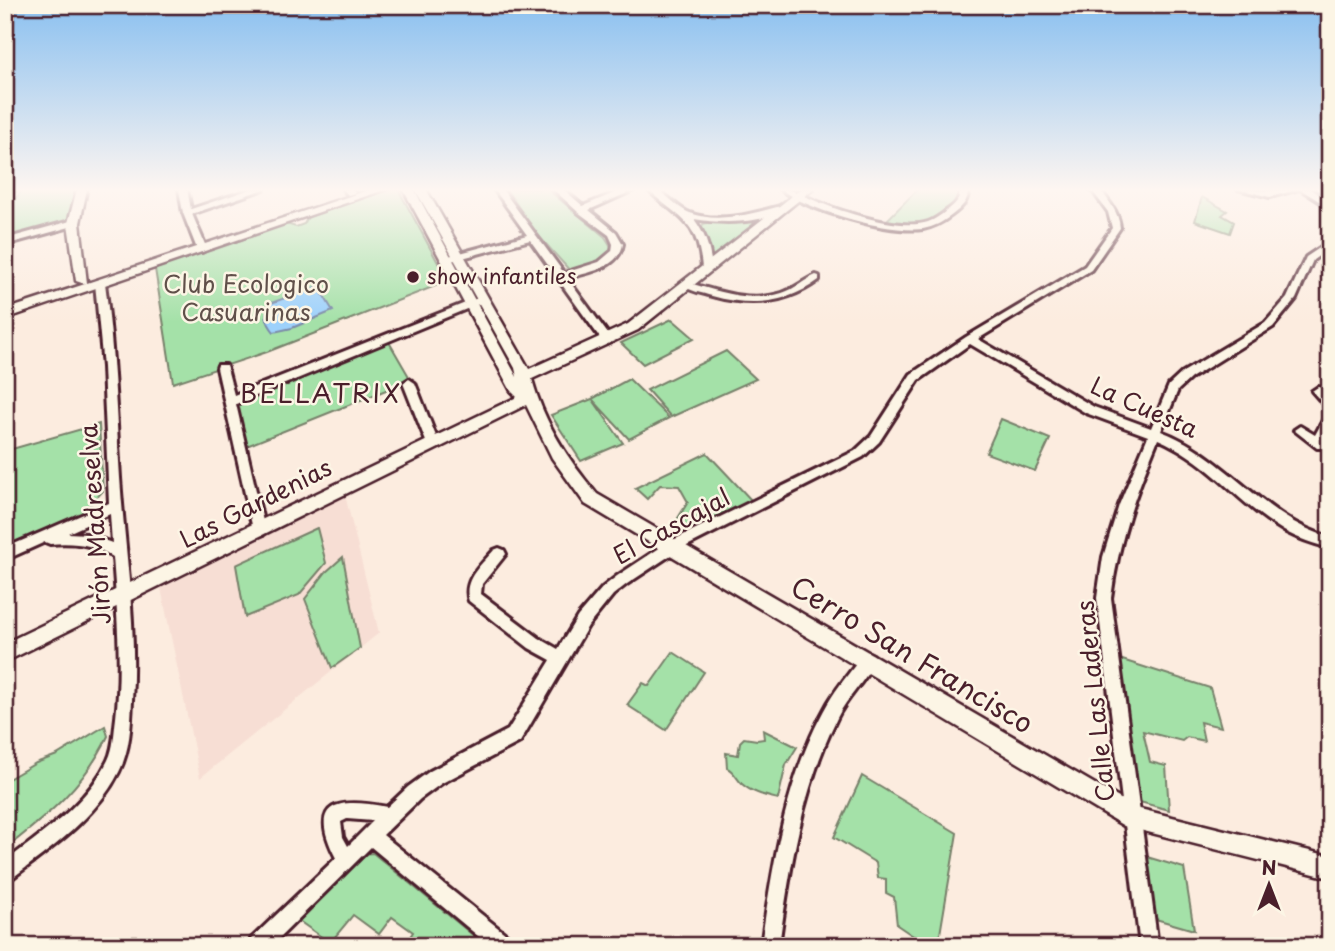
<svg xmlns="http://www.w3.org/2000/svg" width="1335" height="951" font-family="'Playpen Sans',sans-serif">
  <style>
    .built { fill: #f7ded4 }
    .green { fill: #a4e1a8; stroke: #77806a; stroke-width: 2 }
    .water { fill: #9dd1fb; stroke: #7c8aa8; stroke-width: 2 }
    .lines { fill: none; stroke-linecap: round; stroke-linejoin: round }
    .minor-casing { stroke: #4a1f2b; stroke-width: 6 }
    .tertiary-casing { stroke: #4a1f2b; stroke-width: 5 }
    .minor { fill: #fcf5e5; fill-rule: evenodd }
    .tertiary { fill: #fcf5e5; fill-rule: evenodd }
    .poi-dot { fill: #4a1f2b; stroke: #fcf5e5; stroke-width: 2.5 }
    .labels { text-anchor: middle; stroke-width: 5; stroke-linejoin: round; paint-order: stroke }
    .far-poi-label { font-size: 21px; fill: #4a1f2b; stroke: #fcf5e5; text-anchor: start }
    .park-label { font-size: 24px; fill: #60504a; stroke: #fcf5e5 }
    .street-label { font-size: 24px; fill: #4a1f2b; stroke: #fcf5e5 }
    .neighbourhood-label { font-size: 26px; letter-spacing: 2px; fill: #4a1f2b; stroke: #fcf5e5 }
    .near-street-label { font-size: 28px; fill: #4a1f2b; stroke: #fcf5e5 }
  </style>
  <rect width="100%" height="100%" fill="#fcecdf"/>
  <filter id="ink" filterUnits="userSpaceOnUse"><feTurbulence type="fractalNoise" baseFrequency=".0143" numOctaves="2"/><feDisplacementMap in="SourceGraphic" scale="14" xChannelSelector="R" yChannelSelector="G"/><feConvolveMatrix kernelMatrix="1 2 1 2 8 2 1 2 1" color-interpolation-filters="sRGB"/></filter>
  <g filter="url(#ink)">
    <polygon class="built" points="345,495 379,633 200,778 161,588"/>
    <g class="green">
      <polygon points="23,189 76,189 67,223 5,241 5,212"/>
      <polygon points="391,189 398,189 448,281 267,352 173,383 155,269 286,224 296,227 304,224 308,217"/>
      <polygon points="506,189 547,189 605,237 612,248 611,255 604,261 571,272 538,235"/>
      <path d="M918 189H958L960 199C944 224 913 229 886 221Z"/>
      <polygon points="1202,197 1227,211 1222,215 1234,222 1230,233 1195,221"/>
      <polygon points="710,222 752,222 755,226 713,257 708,253 708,245 701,228 703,224"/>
      <polygon points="672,319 694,338 643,364 621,343"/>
      <polygon points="389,342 411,380 244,447 236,403"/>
      <polygon points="726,351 756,379 671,417 647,390"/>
      <polygon points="629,379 669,418 629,439 593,400 623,443 581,461 551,415 592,399"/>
      <polygon points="1001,419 1050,439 1035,471 986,453"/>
      <polygon points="99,424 103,491 82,514 5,547 5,451"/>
      <polygon points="707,453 752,501 681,536 678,518 688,502 679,486 660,485 647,499 635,488"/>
      <polygon points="317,528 326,563 299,595 245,617 236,565"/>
      <polygon points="343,557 360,648 332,668 305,599 326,572"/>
      <polygon points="673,652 704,672 666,730 627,705 643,683 649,686"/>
      <polygon points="1116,658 1210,688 1221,727 1200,722 1204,741 1187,737 1182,741 1143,731 1150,762 1166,766 1169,810 1136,801"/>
      <path d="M105 726 108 736C85 785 47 816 5 849V781L36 763 57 755Z"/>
      <path d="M763 730 797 747 786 765 778 799C766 796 752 793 742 784 736 778 734 771 727 768L726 753 738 755 740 742 744 738 757 740 764 739Z"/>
      <polygon points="862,776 957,833 938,946 928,946 897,925 894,897 886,893 886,879 878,878 876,863 834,837"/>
      <polygon points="373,853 486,946 404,946 413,932 392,917 379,934 353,915 330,943 299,921 346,865 362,854"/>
      <polygon points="1137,854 1184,868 1194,930 1145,916"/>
    </g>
    <path class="water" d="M318 286 333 311 292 328 274 332C266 322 263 314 271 303Z"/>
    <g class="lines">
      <g class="minor-casing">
        <g id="minor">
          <polygon points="7,189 16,189 5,200 5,192"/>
          <polygon points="179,189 187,189 191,209 251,189 264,189 192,214 207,249 202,252 197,249 183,213"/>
          <polygon points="343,189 352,189 355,193 348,195"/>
          <path d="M494 189H502L564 273 599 262 612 251 613 244 609 235 578 212 553 189H563L583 206 624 189H636L589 210 616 232 623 244C619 268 588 273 567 278L611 338V342H603L530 240 451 261H445V257L527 235Z"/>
          <path d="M647 189C666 189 674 207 690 213 719 224 755 213 784 205L788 208C763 224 723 224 694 219 706 235 710 249 712 268L707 271 702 268C698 219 679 219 647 189Z"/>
          <path d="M780 189C794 189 803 196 816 201 842 212 900 231 928 222 934 220 941 215 946 211 955 205 960 200 960 189H968C969 201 961 208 952 215 943 222 934 227 923 229 887 233 809 211 780 189Z"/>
          <path d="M1091 189H1100C1109 202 1119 212 1120 228L1091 270 978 339 1094 407 1151 428 1169 385 1183 372 1265 323 1287 298 1306 257 1330 241V248L1313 260 1296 299 1273 327 1191 378 1178 390 1161 431C1226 455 1263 519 1330 537V548C1314 544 1299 539 1284 531 1238 504 1211 462 1158 439 1135 495 1119 538 1111 598L1158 946H1140L1097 598 1103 557 1119 505 1148 436 1086 413 970 344 919 380 879 442 863 457 677 551 627 584 613 595 588 626 520 742 442 783 420 799 383 835 512 939 514 946H490L371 847 271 946H249L251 939 336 858C306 800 340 798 387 807L408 787 430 771 508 730 551 660 529 648 469 601C462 580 481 565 494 550L499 548 504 550 506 554 482 584 481 594 539 638 558 649 578 616 603 587 617 576 667 543 855 451 871 436 911 374 966 337 1085 266 1112 228 1108 212ZM347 819 373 821 348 846 343 837 341 822Z"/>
          <polygon points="1238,189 1270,191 1299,189 1270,197"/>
          <polygon points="1300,189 1310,189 1330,201 1330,208"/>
          <polygon points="74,220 78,223 77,225 5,245 5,239"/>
          <path d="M816 275 819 276V280C787 304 751 307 712 296 702 293 690 291 681 285L686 282C717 291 750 303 782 293 795 289 804 280 816 275Z"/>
          <path d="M100 280 105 283C114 348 116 413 120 478 125 552 137 625 132 700 131 724 130 750 119 772 96 818 51 848 11 879L5 882V862C42 833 87 804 108 760 114 748 114 732 116 718 122 665 117 611 113 557 94 544 73 542 50 544L45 542 5 560V548L109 503 103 367 95 283ZM110 514 112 543 87 534 68 533Z"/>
          <polygon points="483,296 486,297 486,301 236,404 265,530 264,534 259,535 254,534 217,368 218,365 226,365 227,368 234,395"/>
          <polygon points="409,379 415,383 439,444 437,447 429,447 427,444 403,383"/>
          <polygon points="1318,387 1322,388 1330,397 1330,408 1326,407 1312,391"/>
          <polygon points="1330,414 1330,430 1325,439 1327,445 1325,448 1317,448 1294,430 1300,426 1315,435 1326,415"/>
          <path d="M868 653 873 655 875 660C866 681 847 697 837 718 802 789 790 868 779 946H761C773 864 786 776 828 703 838 686 851 671 863 655Z"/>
        </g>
      </g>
      <g class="tertiary-casing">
        <g id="tertiary">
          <polygon points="77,189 87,189 80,223 87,283 371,189 387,189 5,319 5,310 85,284 76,281 68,223"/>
          <path d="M403 189H414L517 377 515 368 415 189H426L529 369 628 324 801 189H813L638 330 532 379C544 423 568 460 597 494L1136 808 1330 856V878L1124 826 585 504 552 458 526 405 5 662V643L517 397 511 391Z"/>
        </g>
      </g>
      <use href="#minor" class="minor"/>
      <use href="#tertiary" class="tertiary"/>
    </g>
  </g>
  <linearGradient id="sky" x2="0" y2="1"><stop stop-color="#8ac0f0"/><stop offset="0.59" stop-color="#fef6f1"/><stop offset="1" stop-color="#fef6f1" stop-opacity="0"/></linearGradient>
  <rect width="1335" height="322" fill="url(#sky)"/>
  <circle class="poi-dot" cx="413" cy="277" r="7"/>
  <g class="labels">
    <g class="far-poi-label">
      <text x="427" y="284">show infantiles</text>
    </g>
    <g class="park-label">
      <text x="246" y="293">Club Ecologico<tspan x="246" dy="28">Casuarinas</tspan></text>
    </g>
    <g class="street-label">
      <text transform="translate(1144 408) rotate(24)" y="8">La Cuesta</text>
      <text transform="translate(256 504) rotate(-27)" y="8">Las Gardenias</text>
      <text transform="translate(96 524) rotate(-94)" y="8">Jirón Madreselva</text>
      <text transform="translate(672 527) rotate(-29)" y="8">El Cascajal</text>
      <text transform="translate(1096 701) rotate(-96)" y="8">Calle Las Laderas</text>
    </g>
    <g class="neighbourhood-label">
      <text x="321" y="403">BELLATRIX</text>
    </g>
    <g class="near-street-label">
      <text transform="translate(912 655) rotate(31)" y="10">Cerro San Francisco</text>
    </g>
  </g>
  <rect width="1335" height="951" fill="none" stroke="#fcf5e5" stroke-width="28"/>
  <rect x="14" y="14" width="1307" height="923" fill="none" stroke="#4a1f2b" stroke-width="2.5" filter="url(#ink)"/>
  <g transform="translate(1269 885)" stroke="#fcf5e5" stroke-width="5" paint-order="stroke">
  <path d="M0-5L12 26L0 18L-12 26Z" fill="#4a1f2b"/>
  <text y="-10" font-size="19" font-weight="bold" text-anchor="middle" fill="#4a1f2b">N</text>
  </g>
</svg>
